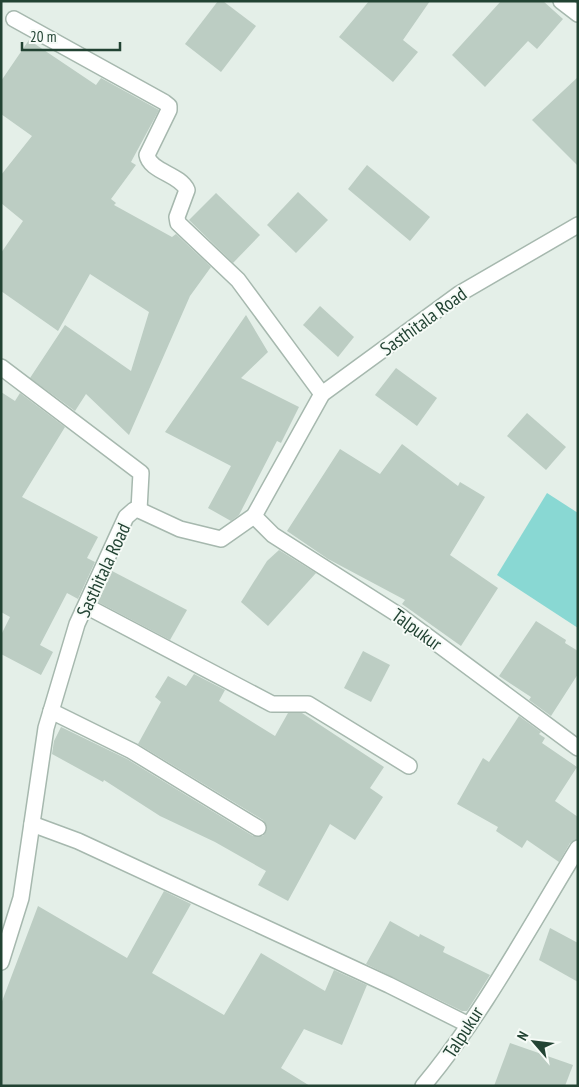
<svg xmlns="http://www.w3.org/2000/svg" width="579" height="1087" font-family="'PT Sans Narrow',sans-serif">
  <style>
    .water { fill: #89d8d3 }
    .building { fill: #bccdc3 }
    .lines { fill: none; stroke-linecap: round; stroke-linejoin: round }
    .street-casing { stroke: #a6b8ae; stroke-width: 18 }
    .street { stroke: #fff; stroke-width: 15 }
    .labels { text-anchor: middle; stroke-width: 4; stroke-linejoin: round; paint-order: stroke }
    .street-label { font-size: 19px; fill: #224333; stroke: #f6fbf7 }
  </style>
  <rect width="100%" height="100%" fill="#e4efe8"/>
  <polygon class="water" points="547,493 578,513 578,628 497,575"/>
  <g class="building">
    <polygon points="218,1 223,1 256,26 221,72 185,44"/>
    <polygon points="369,1 430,1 403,40 418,52 393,82 339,37"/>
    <polygon points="501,1 543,1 563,19 537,49 528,41 485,87 452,55"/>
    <polygon points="29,40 96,85 101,78 159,110 131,162 136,165 111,199 116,203 114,205 172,237 176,234 211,267 190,296 129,435 86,394 75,411 30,378 65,325 131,371 149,312 90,274 58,331 1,291 1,253 23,221 1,203 1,175 32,136 1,114 1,81"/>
    <polygon points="578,77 578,166 532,120"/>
    <polygon points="367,165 430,217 410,241 348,189"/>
    <polygon points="298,192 328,220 296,253 267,225"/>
    <polygon points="216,193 260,235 233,263 189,220"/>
    <polygon points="320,306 354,337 338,357 303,325"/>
    <polygon points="246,315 268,352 241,378 299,407 281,443 277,441 239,515 231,521 208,508 231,466 165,432"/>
    <polygon points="396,368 437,398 417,426 375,395"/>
    <polygon points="1,392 15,401 20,393 65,427 22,497 98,537 87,558 95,562 78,599 67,593 40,645 53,652 41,675 1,654 1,635 10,617 1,612"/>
    <polygon points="527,413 566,447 546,470 507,436"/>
    <polygon points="402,444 458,486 460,482 485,497 450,555 498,588 461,646 402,604 405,600 328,559 287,531 340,449 380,474"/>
    <polygon points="279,550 316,573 268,626 241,602 267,561"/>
    <polygon points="112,571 187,610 170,640 98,602"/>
    <polygon points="536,621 566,640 565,643 578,651 578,674 551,716 529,700 531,697 499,676"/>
    <polygon points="363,651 390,665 371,702 344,688"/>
    <polygon points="194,674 225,690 219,701 275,736 288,713 302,713 384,767 370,788 383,797 355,840 330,824 288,901 258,885 266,871 215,842 160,816 104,780 103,782 52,754 54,741 61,727 127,759 253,836 263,836 267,828 263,820 138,744 161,702 155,697 168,676 186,686"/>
    <polygon points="519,716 541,732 539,734 545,738 542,743 577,767 555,801 578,817 578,839 570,843 559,862 527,840 522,848 496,831 498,827 457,804 483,758 489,762"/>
    <polygon points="164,891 191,904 152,973 224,1015 261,953 325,991 334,970 367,985 342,1045 304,1029 281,1068 310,1086 1,1086 1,1004 38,906 127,958"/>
    <polygon points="390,921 419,937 420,934 445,947 443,952 490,975 467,1011 462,1011 366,964"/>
    <polygon points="550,928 578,943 578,982 539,960"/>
    <polygon points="510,1043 573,1065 565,1086 494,1086"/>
  </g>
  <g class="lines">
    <g class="street-casing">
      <g id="street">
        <polyline points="561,1 578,14"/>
        <path d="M14 19 164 102 169 106V110L147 155C150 172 180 174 187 190L177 217 178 223 238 280 322 394"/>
        <polyline points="1,367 141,473 139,510"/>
        <polyline points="254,516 273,535 400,616 578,748"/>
        <polyline points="86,606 272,704 308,704 409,766"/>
        <polyline points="51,711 132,751 258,828"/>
        <polyline points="32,824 78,841 389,985 469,1025"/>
        <polyline points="1,962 21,898 46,728 77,624 126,517 134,510 139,510 180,529 221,539 254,516 322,394 459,294 578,225"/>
        <path d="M423 1086C482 1016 530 926 578 848"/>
      </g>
    </g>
    <use href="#street" class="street"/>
  </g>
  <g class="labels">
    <g class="street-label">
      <text transform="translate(423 321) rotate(-36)" y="7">Sasthitala Road</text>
      <text transform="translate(103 570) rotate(-65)" y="7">Sasthitala Road</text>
      <text transform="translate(417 629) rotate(36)" y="7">Talpukur</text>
      <text transform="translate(463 1032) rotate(-57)" y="7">Talpukur</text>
    </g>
  </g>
  <rect width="579" height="1087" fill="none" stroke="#224333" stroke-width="5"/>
  <g transform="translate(534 1042) rotate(298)" stroke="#f6fbf7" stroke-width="4" paint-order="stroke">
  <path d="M0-4L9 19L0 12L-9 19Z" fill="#224333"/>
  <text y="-8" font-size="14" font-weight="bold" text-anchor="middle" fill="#224333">N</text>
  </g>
  <path d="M22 42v8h98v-8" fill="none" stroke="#224333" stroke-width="2.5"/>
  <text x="30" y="42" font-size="15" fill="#224333" stroke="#f6fbf7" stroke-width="4" paint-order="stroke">20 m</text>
</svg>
